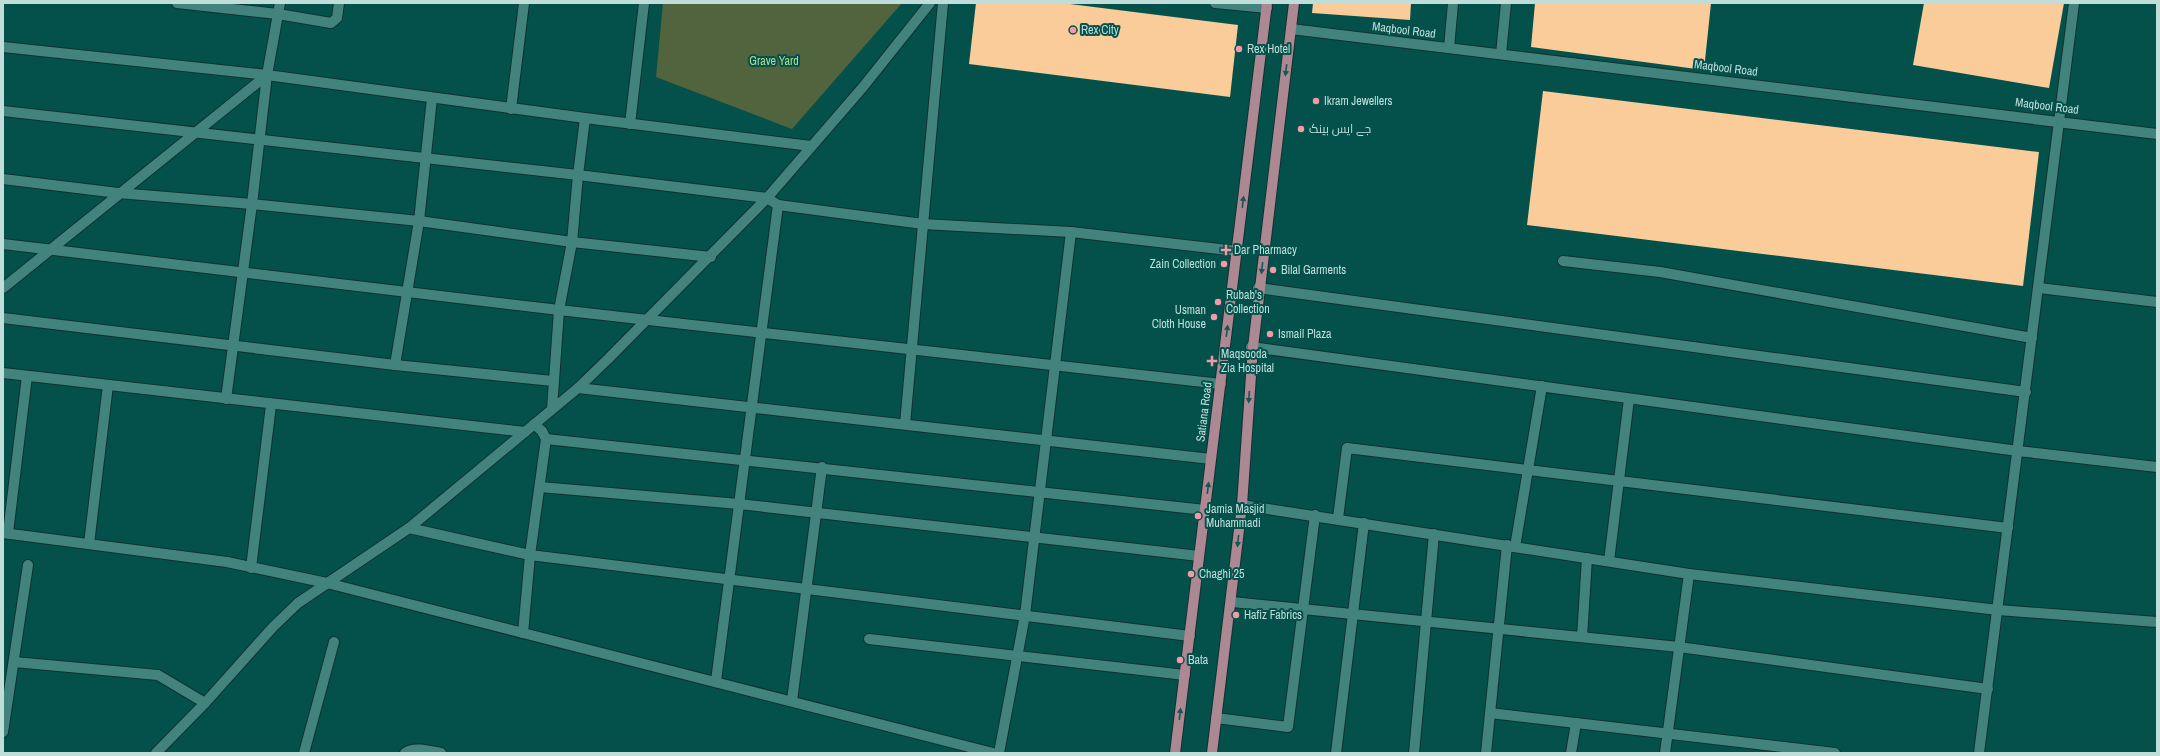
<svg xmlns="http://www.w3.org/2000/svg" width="2160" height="756" font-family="'Archivo Narrow',Cairo,sans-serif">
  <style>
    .green { fill: #52643d }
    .building { fill: #f9cc9a }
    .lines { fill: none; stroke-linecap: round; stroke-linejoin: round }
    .street-casing { stroke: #0f3230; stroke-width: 12 }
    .secondary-casing { stroke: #0f3230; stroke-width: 12 }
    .primary-casing { stroke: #0f3230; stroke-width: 12 }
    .street { stroke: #43837e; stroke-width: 10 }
    .secondary { stroke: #43837e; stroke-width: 10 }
    .primary { stroke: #ac8892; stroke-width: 10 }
    .oneway { fill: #155653 }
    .poi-dot { fill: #f39aa9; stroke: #04514c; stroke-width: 1.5 }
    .labels { text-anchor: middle; stroke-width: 4; stroke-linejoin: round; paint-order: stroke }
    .poi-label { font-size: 12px; fill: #bfdeda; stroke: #04514c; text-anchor: start }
    .street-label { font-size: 12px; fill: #bfdeda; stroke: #04514c }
    .park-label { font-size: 12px; fill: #b6db8b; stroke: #04514c }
  </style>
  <rect width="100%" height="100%" fill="#04514c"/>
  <polygon class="green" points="663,3 902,3 792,129 656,77"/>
  <g class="building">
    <polygon points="976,3 1062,3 1238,25 1230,97 969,64"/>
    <polygon points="1313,3 1411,3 1410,20 1312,13"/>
    <polygon points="1535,3 1711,3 1704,70 1531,47"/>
    <polygon points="1924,3 2064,3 2049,88 1913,65"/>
    <polygon points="1543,91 2039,152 2023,286 1527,225"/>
  </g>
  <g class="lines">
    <g class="street-casing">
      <g id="street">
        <polyline points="177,3 278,14 331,23 337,18 339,3"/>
        <polyline points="1215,3 1267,8"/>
        <polyline points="3,47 267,75 585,118"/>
        <polyline points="1449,48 1453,3"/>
        <polyline points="1501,54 1506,3"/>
        <polyline points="511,109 524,3"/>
        <polyline points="3,111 578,175 767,198 778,205 923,224 1071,232 1237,251"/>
        <polyline points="630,124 644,3"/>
        <polyline points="3,179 118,193 252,204 419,221 572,242 711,257"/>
        <polyline points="3,244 559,310 1221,384"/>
        <polyline points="1563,261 1660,272 2032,338"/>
        <polyline points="3,288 267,75"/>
        <polyline points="1258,288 2026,392"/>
        <polyline points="2039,288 2157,302"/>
        <polyline points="3,318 395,365 553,381"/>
        <polyline points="1251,347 2018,451 2157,467"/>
        <polyline points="395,365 419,221 432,98"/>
        <polyline points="3,373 525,432"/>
        <polyline points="578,388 1211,459"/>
        <polyline points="226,399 252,204 267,75 280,3"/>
        <polyline points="552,409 559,310 572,242 578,175 585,118 811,146"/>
        <polyline points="905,424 943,3"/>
        <polyline points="546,439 1205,510"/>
        <polyline points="540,487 739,504 1199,556"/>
        <polyline points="1242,505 1689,574 1998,610 2157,622"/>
        <polyline points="1338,518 1347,448 2008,528"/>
        <polyline points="409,528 530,555 1190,636"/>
        <polyline points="3,533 227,562 327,583 993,753"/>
        <polyline points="8,533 27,376"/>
        <polyline points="89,544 108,385"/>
        <polyline points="1515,547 1542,386"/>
        <polyline points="1609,561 1629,399"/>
        <polyline points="251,568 271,405"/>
        <polyline points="1232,602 1679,647 1988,689"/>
        <polyline points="523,633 530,555 546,439 542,431 534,424"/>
        <polyline points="1582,637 1587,558"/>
        <polyline points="869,639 1185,675"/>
        <polyline points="14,662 158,675 205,703"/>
        <polyline points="716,681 778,205"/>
        <polyline points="792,701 822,467"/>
        <polyline points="1490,713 1835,753"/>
        <polyline points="1216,718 1288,727 1315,515"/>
        <polyline points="3,732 28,565"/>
        <polyline points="156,753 205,703 273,627 298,603 409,528 578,388 608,359 767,198 863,87 930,3"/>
        <polyline points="304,753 334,642"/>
        <path d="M405 753C413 746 431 751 441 753"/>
        <polyline points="999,753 1025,615 1071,232"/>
        <polyline points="1336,753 1364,523"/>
        <polyline points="1414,753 1434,534"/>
        <polyline points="1486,753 1507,545"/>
        <polyline points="1571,753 1576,723"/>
        <polyline points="1665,753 1689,574"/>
        <polyline points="1979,753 2074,3"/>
      </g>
    </g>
    <g class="secondary-casing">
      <polyline id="secondary" points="1291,29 2157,134"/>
    </g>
    <g class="primary-casing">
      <g id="primary">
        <polyline points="1175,753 1267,3"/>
        <polyline points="1212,753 1242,505 1253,347 1294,3"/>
      </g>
    </g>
    <use href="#street" class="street"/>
    <use href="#secondary" class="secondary"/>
    <use href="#primary" class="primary"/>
  </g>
  <defs><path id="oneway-solid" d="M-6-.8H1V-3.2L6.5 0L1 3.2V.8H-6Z"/></defs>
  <g class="oneway">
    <use href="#oneway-solid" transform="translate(1286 70) rotate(97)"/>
    <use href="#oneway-solid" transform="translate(1243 202) rotate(-83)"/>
    <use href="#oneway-solid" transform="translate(1262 268) rotate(97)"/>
    <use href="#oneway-solid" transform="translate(1227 331) rotate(-83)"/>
    <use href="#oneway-solid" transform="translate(1249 397) rotate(94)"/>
    <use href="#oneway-solid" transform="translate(1208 488) rotate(-83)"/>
    <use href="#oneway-solid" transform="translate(1238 541) rotate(96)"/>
    <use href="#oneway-solid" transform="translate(1180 714) rotate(-83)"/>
  </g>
  <g class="poi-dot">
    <circle cx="1073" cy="30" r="4"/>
    <circle cx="1239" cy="49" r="4"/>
    <circle cx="1316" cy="101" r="4"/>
    <circle cx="1301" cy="129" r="4"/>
    <path d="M1224 244h4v4h4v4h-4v4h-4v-4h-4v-4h4z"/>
    <circle cx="1224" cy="264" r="4"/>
    <circle cx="1273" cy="270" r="4"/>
    <circle cx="1218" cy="302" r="4"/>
    <circle cx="1214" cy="317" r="4"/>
    <circle cx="1270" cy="334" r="4"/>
    <path d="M1210 355h4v4h4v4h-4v4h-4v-4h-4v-4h4z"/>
    <circle cx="1198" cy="516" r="4"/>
    <circle cx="1191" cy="574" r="4"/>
    <circle cx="1236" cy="615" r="4"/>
    <circle cx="1180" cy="660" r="4"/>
  </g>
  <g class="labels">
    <g class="poi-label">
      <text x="1081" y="34">Rex City</text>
      <text x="1247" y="53">Rex Hotel</text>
      <text x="1324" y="105">Ikram Jewellers</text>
      <text x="1309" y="133">جے ایس بینک</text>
      <text x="1234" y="254">Dar Pharmacy</text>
      <text x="1216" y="268" text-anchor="end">Zain Collection</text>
      <text x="1281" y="274">Bilal Garments</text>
      <text x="1226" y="299">Rubab's<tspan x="1226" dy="14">Collection</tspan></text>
      <text x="1206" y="314" text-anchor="end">Usman<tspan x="1206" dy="14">Cloth House</tspan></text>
      <text x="1278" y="338">Ismail Plaza</text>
      <text x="1221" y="358">Maqsooda<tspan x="1221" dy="14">Zia Hospital</tspan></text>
      <text x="1206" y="513">Jamia Masjid<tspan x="1206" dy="14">Muhammadi</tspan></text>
      <text x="1199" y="578">Chaghi 25</text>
      <text x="1244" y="619">Hafiz Fabrics</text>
      <text x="1188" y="664">Bata</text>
    </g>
    <g class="street-label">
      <text transform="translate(1404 30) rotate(7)" y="4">Maqbool Road</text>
      <text transform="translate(1726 68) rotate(7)" y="4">Maqbool Road</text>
      <text transform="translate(2047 106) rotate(7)" y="4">Maqbool Road</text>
      <text transform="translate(1204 412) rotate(-83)" y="4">Satiana Road</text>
    </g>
    <g class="park-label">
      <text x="774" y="65">Grave Yard</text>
    </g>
  </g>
  <rect width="2160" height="756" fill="none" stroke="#bfdeda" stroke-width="8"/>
</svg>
